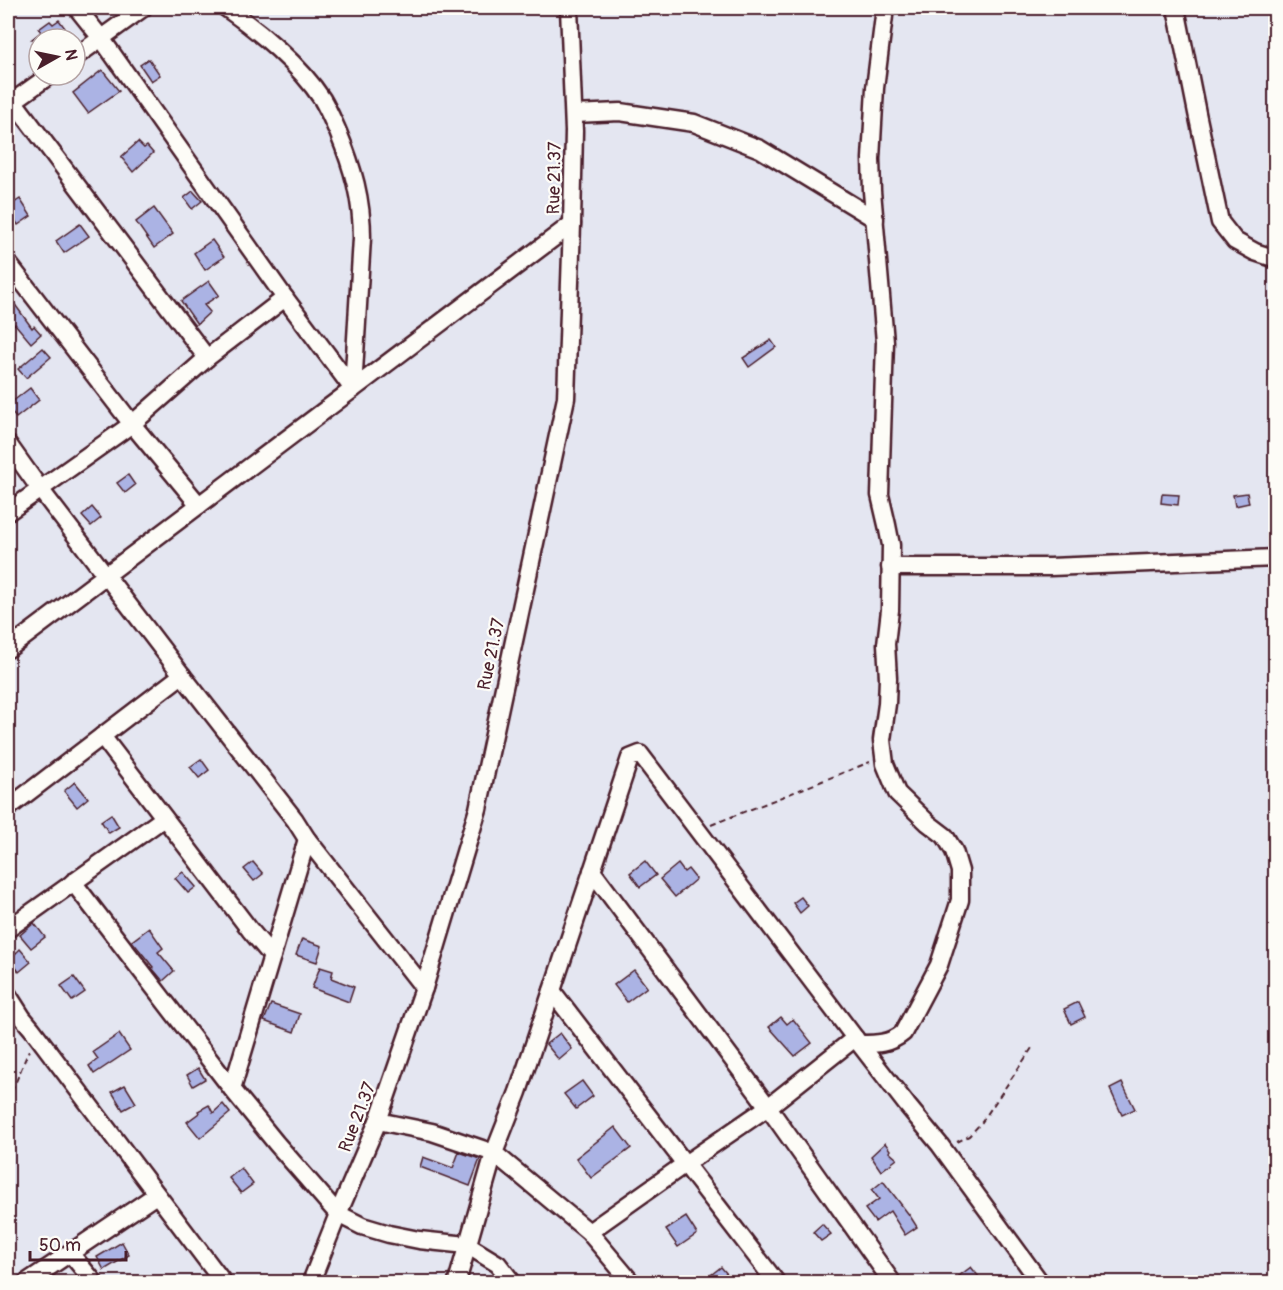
<svg xmlns="http://www.w3.org/2000/svg" width="1283" height="1290" font-family="Pangolin,sans-serif">
  <style>
    .building { fill: #abb3e4; stroke: #4a1f2b; stroke-width: 1.5 }
    .lines { fill: none; stroke-linecap: round; stroke-linejoin: round }
    .minor-casing { stroke: #4a1f2b; stroke-width: 21 }
    .path { stroke: #4a1f2b; stroke-width: 2; stroke-dasharray: 6 4.5; stroke-linecap: butt }
    .minor { stroke: #fdfcf7; stroke-width: 16 }
    .labels { text-anchor: middle; stroke-width: 4.5; stroke-linejoin: round; paint-order: stroke }
    .street-label { font-size: 18px; fill: #4a1f2b; stroke: #fdfcf7 }
  </style>
  <rect width="100%" height="100%" fill="#e4e6f1"/>
  <filter id="ink" filterUnits="userSpaceOnUse"><feTurbulence type="fractalNoise" baseFrequency=".0167" numOctaves="2"/><feDisplacementMap in="SourceGraphic" scale="12" xChannelSelector="R" yChannelSelector="G"/><feConvolveMatrix kernelMatrix="1 2 1 2 8 2 1 2 1" color-interpolation-filters="sRGB"/></filter>
  <g filter="url(#ink)">
    <g class="building">
      <polygon points="59,20 65,28 50,39 32,39 41,32 39,29 50,21 53,24"/>
      <polygon points="149,59 160,75 151,81 140,65"/>
      <polygon points="102,70 119,91 88,113 73,93"/>
      <polygon points="138,142 144,148 147,146 153,153 133,172 121,157"/>
      <polygon points="193,191 202,201 192,209 184,198"/>
      <polygon points="20,199 31,216 18,225 8,209 8,207"/>
      <polygon points="154,208 173,234 154,248 136,222"/>
      <polygon points="80,224 89,236 64,253 56,241"/>
      <polygon points="212,240 224,257 205,270 194,253"/>
      <polygon points="209,281 219,295 204,305 210,312 197,324 181,301"/>
      <polygon points="8,295 32,328 34,326 41,334 31,343 15,324 8,329"/>
      <polygon points="771,340 776,347 749,367 743,358"/>
      <polygon points="43,348 51,357 26,378 18,369"/>
      <polygon points="30,388 39,400 16,418 8,407 8,405"/>
      <polygon points="128,475 135,485 125,493 117,483"/>
      <polygon points="1247,493 1249,503 1235,506 1233,495"/>
      <polygon points="1162,494 1179,495 1178,505 1161,503"/>
      <polygon points="92,507 101,518 91,526 82,516"/>
      <polygon points="201,759 209,770 199,778 190,767"/>
      <polygon points="75,782 88,798 77,807 64,791"/>
      <polygon points="111,814 119,827 109,833 101,821"/>
      <polygon points="645,861 656,875 640,887 630,873"/>
      <polygon points="253,862 263,874 254,881 244,869"/>
      <polygon points="678,864 684,872 688,869 696,879 675,897 660,879"/>
      <polygon points="183,872 196,887 188,893 175,878"/>
      <polygon points="801,897 808,906 800,913 793,903"/>
      <polygon points="34,923 45,937 31,948 20,935"/>
      <polygon points="149,928 163,948 158,952 174,971 163,981 152,968 153,967 132,941"/>
      <polygon points="302,939 322,946 317,962 296,955"/>
      <polygon points="20,949 31,962 19,972 10,959"/>
      <polygon points="320,967 333,971 331,978 354,987 349,1002 312,988"/>
      <polygon points="634,970 647,987 627,1002 614,985"/>
      <polygon points="74,977 85,992 72,1001 61,986"/>
      <polygon points="1078,1002 1085,1017 1071,1024 1064,1009"/>
      <polygon points="271,1004 300,1014 294,1032 264,1021"/>
      <polygon points="781,1017 787,1024 793,1019 812,1043 795,1056 769,1027"/>
      <polygon points="560,1033 572,1049 559,1060 546,1044"/>
      <polygon points="119,1034 130,1050 94,1074 89,1066 98,1059 93,1052"/>
      <polygon points="198,1068 205,1079 193,1086 187,1075"/>
      <polygon points="582,1081 593,1096 576,1109 564,1094"/>
      <polygon points="1122,1083 1135,1109 1122,1115 1110,1089"/>
      <polygon points="125,1085 136,1103 123,1110 112,1092"/>
      <polygon points="223,1104 230,1113 200,1138 187,1122 199,1113 198,1111 209,1105 213,1113"/>
      <polygon points="615,1127 631,1148 591,1178 576,1158"/>
      <polygon points="885,1143 890,1150 889,1152 897,1159 881,1171 871,1156"/>
      <polygon points="459,1152 480,1159 470,1186 420,1167 423,1157 453,1168"/>
      <polygon points="241,1168 253,1184 241,1193 229,1178"/>
      <polygon points="883,1181 910,1216 917,1227 905,1235 890,1211 875,1222 865,1209 879,1199 872,1190"/>
      <polygon points="686,1217 697,1234 678,1247 666,1230"/>
      <polygon points="822,1224 831,1234 821,1241 813,1232"/>
      <polygon points="122,1242 129,1255 104,1270 97,1257"/>
      <polygon points="721,1267 734,1282 702,1282"/>
      <polygon points="971,1267 983,1282 963,1282 959,1276"/>
    </g>
    <g class="lines">
      <g class="minor-casing">
        <g id="minor">
          <polyline points="77,8 101,38 285,298 353,389"/>
          <path d="M226 8C259 31 300 65 322 99 328 109 333 121 338 132 353 168 362 199 362 238L353 389"/>
          <polyline points="1176,8 1197,113 1220,222 1235,241 1255,252 1276,259"/>
          <polyline points="75,57 143,8"/>
          <polyline points="8,94 207,358"/>
          <polyline points="8,105 50,75"/>
          <polyline points="574,114 620,112 694,123 760,149 875,219"/>
          <polyline points="8,263 132,424 199,505"/>
          <polyline points="8,444 40,489 182,675 295,820 307,839 424,988"/>
          <polyline points="8,512 132,424 207,358 285,298"/>
          <polyline points="890,567 1050,567 1276,558"/>
          <polyline points="8,649 572,224"/>
          <polyline points="102,736 250,930 272,956"/>
          <polyline points="8,808 182,675"/>
          <polyline points="592,871 768,1107 892,1282"/>
          <polyline points="73,882 232,1089 276,1143 338,1214 362,1226 389,1234 419,1240 467,1245 498,1264 512,1282"/>
          <polyline points="8,929 164,818"/>
          <polyline points="552,991 776,1282"/>
          <polyline points="8,995 22,1017 32,1029 223,1282"/>
          <path d="M860 1044C876 1044 890 1044 903 1033L939 965 960 900V871L954 851 945 836 928 823 897 793 885 764 882 740 887 704 888 678 886 644 890 610 891 545 887 525 880 495 885 342 872 191 871 159 875 88 885 8"/>
          <polyline points="232,1089 307,839"/>
          <polyline points="378,1121 432,1132 494,1153 457,1282"/>
          <polyline points="589,1232 685,1164 768,1107 855,1038"/>
          <polyline points="70,1253 94,1282"/>
          <polyline points="27,1282 156,1195"/>
          <polyline points="311,1282 338,1214 378,1121 424,988 478,809 566,398 572,224 574,131 569,8"/>
          <polyline points="631,1282 589,1232 494,1153 518,1092 630,758 640,754 855,1038 907,1105 940,1145 1040,1282"/>
        </g>
      </g>
      <g class="path">
        <polyline points="711,825 870,762"/>
        <polyline points="8,1101 29,1050"/>
        <polyline points="957,1142 969,1136 982,1122 1032,1048"/>
      </g>
      <use href="#minor" class="minor"/>
    </g>
  </g>
  <g class="labels">
    <g class="street-label">
      <text transform="translate(554 178) rotate(-89)" y="6">Rue 21.37</text>
      <text transform="translate(491 654) rotate(-78)" y="6">Rue 21.37</text>
      <text transform="translate(357 1117) rotate(-69)" y="6">Rue 21.37</text>
    </g>
  </g>
  <rect width="1283" height="1290" fill="none" stroke="#fdfcf7" stroke-width="30"/>
  <rect x="15" y="15" width="1253" height="1260" fill="none" stroke="#4a1f2b" stroke-width="2" filter="url(#ink)"/>
  <g transform="translate(57 57) rotate(81)"><circle r="28" fill="#fdfcf7" stroke="#b5a4a5" stroke-width="1.5"/>
  <path d="M0-4.5L10 22L0 15L-10 22Z" fill="#4a1f2b"/>
  <text y="-9" font-size="16" font-weight="bold" text-anchor="middle" fill="#4a1f2b">N</text>
  </g>
  <path d="M30 1251v9h96v-9" fill="none" stroke="#4a1f2b" stroke-width="3"/>
  <text x="39" y="1251" font-size="18" fill="#4a1f2b" stroke="#fdfcf7" stroke-width="4.5" paint-order="stroke">50 m</text>
</svg>
